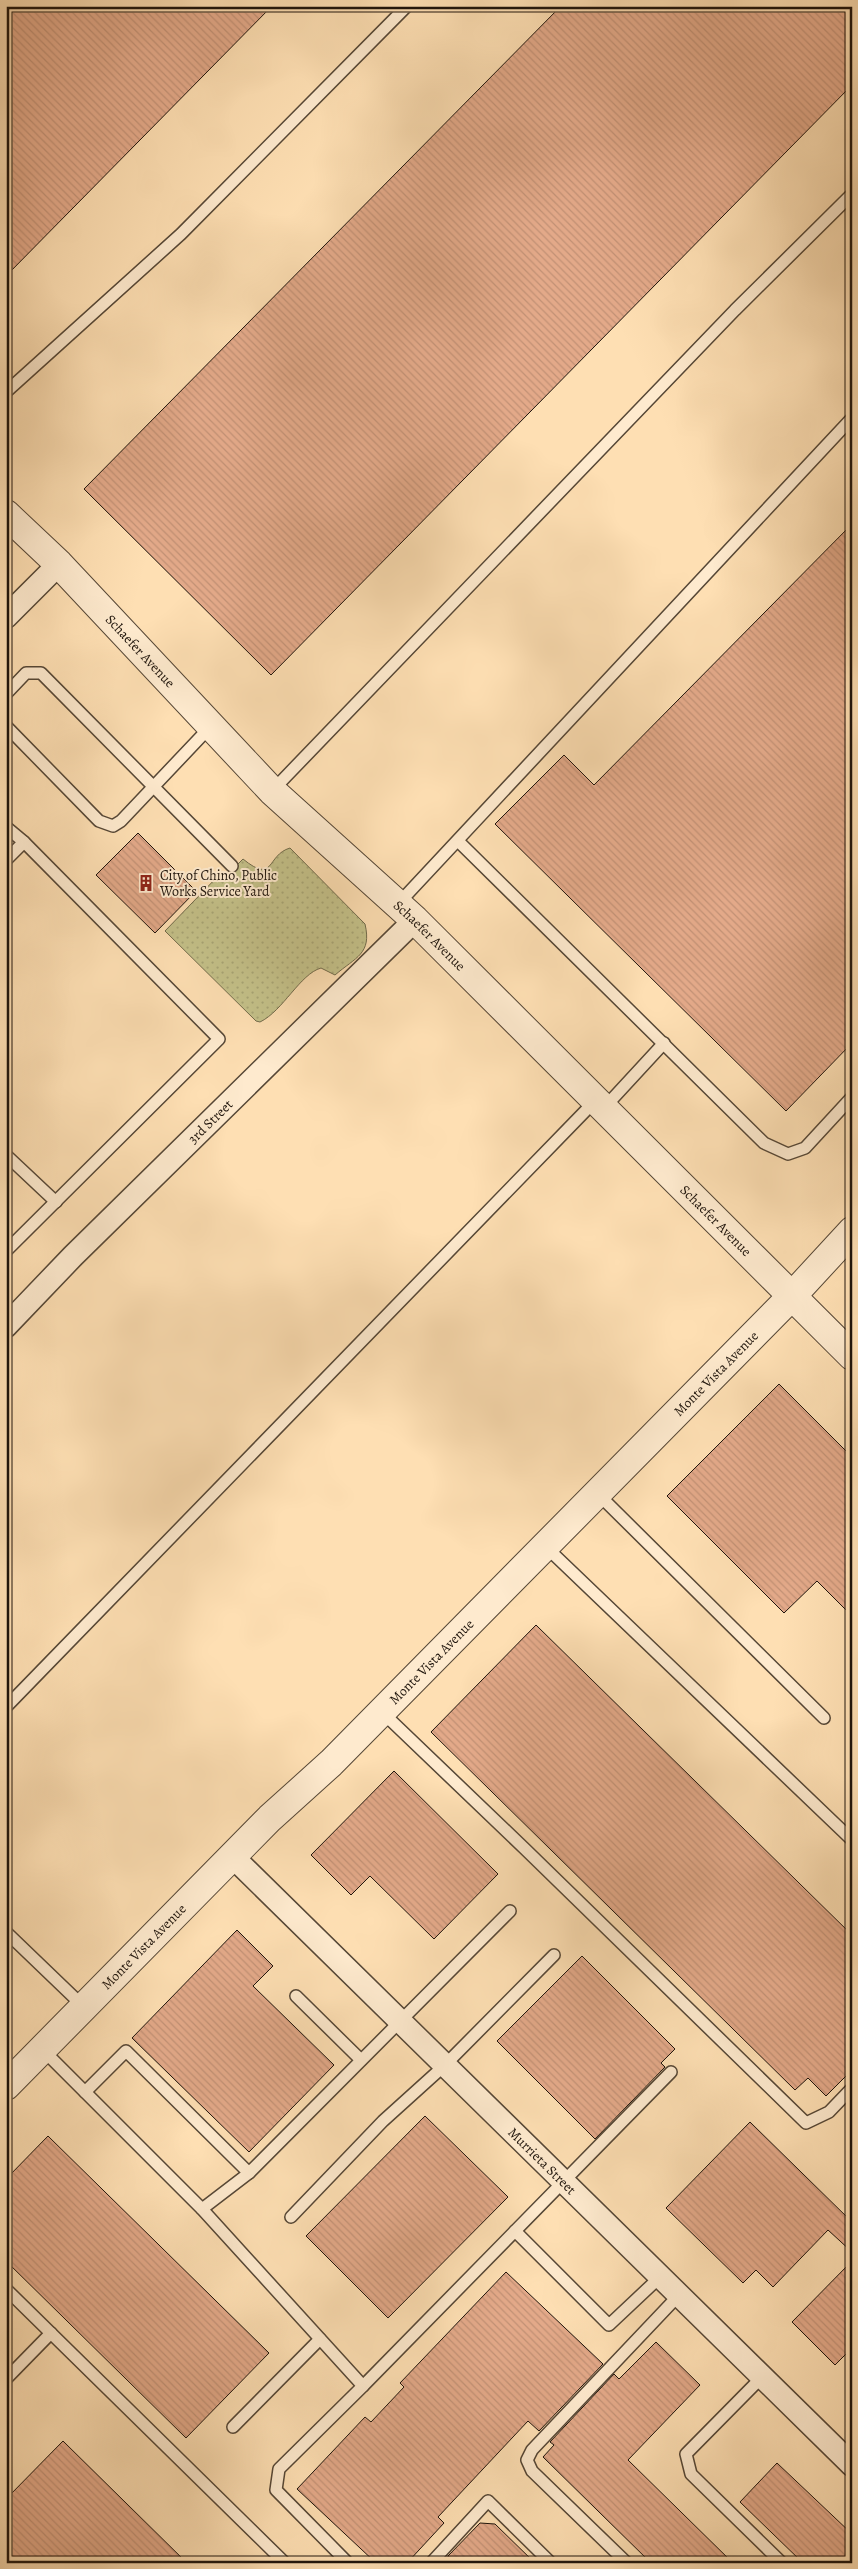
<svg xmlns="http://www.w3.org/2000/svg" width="858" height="2569" font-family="Alegreya,serif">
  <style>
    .grass { fill: url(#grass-dots); stroke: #716a4a }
    .building { fill: url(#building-back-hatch); stroke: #1e140c }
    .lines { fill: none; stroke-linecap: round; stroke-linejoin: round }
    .service-casing { stroke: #564736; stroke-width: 14 }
    .minor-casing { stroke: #564736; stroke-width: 25 }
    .tertiary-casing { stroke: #564736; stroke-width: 30 }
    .service { stroke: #feeace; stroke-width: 11 }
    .minor { stroke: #feeace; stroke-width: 22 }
    .tertiary { stroke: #feeace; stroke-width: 28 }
    .labels { text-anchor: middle; stroke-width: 4; stroke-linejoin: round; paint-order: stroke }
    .street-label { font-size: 14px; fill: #1e140c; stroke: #feeace }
    .poi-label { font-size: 14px; fill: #1e140c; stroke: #feeace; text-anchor: start }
  </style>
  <defs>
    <pattern id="grass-dots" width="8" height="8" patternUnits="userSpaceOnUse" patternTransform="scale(1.25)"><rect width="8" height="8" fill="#c4c189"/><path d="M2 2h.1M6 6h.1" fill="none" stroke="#a8a575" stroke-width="1.8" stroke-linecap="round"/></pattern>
    <pattern id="building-back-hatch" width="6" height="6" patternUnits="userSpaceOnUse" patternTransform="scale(1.25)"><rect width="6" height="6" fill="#e3a989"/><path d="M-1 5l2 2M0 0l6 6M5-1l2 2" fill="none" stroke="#c29175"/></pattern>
  </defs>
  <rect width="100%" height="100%" fill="#fedfb3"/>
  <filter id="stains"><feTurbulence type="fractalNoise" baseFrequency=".004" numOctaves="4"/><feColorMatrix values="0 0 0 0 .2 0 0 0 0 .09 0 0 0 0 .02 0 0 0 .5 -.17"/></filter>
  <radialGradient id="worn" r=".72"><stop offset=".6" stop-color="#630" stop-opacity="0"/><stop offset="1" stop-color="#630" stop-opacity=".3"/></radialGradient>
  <path class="grass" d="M290 848 365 924C372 954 356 957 335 975L321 968C300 974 283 1011 260 1022L256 1021 165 931 219 875 225 877 243 859C275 885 266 855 290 848Z"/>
  <g class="building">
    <polygon points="6,6 272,6 6,276"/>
    <polygon points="561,6 852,6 852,85 271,675 84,489"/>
    <polygon points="852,524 852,1043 786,1111 495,824 564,755 594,785"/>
    <polygon points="138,833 196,891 155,933 96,875"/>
    <polygon points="779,1384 852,1457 852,1616 817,1581 784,1613 667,1496"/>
    <polygon points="536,1625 852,1935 852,2070 826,2096 808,2078 795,2090 431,1732"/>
    <polygon points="394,1771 498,1874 434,1939 370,1876 351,1895 311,1855"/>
    <polygon points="237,1930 273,1966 253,1986 334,2065 249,2152 132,2038"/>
    <polygon points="582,1956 675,2049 661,2063 665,2067 595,2139 497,2041"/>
    <polygon points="425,2116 508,2197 388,2318 306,2236"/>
    <polygon points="750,2122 852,2222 852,2252 828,2230 773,2287 756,2270 743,2283 666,2208"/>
    <polygon points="48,2136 269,2353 186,2438 6,2261 6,2179"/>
    <polygon points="852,2261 852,2348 835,2365 792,2322"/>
    <polygon points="506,2272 603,2364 539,2431 528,2421 438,2517 444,2523 407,2563 376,2563 297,2489 365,2417 371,2422 404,2387 400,2383"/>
    <polygon points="656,2342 700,2385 628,2460 733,2563 651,2563 543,2457 554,2445 550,2442 614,2374 619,2379"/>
    <polygon points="63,2441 187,2563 6,2563 6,2499"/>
    <polygon points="777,2463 852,2534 852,2563 803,2563 740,2502"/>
    <polygon points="480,2523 495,2524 535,2563 448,2563 448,2556"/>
  </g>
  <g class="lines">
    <g class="service-casing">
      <g id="service">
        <polyline points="6,392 181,234 407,6"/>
        <polyline points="6,694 26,673 41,673 232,866"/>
        <polyline points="6,726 99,821 113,826 121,821 211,726"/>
        <polyline points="272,791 735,310 852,194"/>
        <polyline points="6,827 24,842 6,860"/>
        <polyline points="458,841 764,1143 788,1154 805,1148 852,1097"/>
        <polyline points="398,904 852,418"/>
        <polyline points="604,1108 664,1043"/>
        <polyline points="6,1155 56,1202"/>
        <polyline points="6,1251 219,1039 24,842"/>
        <polyline points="597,1493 824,1718"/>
        <polyline points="545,1546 852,1840"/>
        <polyline points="6,1707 595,1101"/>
        <polyline points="382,1712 525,1849 806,2123 829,2112 852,2088"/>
        <polyline points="6,1932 84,2007"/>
        <polyline points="296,1996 361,2060"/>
        <polyline points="42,2049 202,2209 363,2386 671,2072"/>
        <polyline points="85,2092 126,2051 249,2173"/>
        <polyline points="202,2209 249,2173 510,1911"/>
        <polyline points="291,2217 383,2121 445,2065 554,1955"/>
        <polyline points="515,2231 609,2325 660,2277"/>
        <polyline points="6,2289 285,2563"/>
        <polyline points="762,2377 686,2454 691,2474 782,2563"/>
        <polyline points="6,2379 51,2333"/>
        <polyline points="233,2427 320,2339"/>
        <polyline points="348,2563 276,2490 279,2469 363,2386"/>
        <polyline points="431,2563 488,2501 551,2563"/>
        <polyline points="627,2563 532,2471 527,2460 532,2450 679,2295"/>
      </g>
    </g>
    <g class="minor-casing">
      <g id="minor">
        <polyline points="6,617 59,564"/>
        <path id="s1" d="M6 1326 73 1256 415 920"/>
        <path id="s2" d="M232 1856 852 2465"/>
      </g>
    </g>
    <g class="tertiary-casing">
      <g id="tertiary">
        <path id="s3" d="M6 514 59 564 272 791 415 920 852 1356"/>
        <path id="s4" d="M6 2086 270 1818 331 1763 792 1296 852 1231"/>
      </g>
    </g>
    <use href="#service" class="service"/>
    <use href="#minor" class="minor"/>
    <use href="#tertiary" class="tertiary"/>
  </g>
  <defs>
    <g id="building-bare" transform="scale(1.35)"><path d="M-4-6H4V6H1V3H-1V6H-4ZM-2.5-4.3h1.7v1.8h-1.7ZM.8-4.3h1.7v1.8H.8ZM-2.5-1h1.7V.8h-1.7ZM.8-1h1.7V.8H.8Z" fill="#8f2418" stroke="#feeace" stroke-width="2.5" paint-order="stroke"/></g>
  </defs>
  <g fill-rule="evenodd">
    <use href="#building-bare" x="146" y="883"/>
  </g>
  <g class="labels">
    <g class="street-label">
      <text dy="5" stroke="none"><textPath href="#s3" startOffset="192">Schaefer Avenue</textPath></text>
      <text dy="5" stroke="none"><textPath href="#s3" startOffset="598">Schaefer Avenue</textPath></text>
      <text dy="5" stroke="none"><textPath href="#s1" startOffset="289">3rd Street</textPath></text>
      <text dy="5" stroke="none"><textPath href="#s3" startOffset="1002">Schaefer Avenue</textPath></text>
      <text dy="5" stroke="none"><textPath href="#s4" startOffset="1006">Monte Vista Avenue</textPath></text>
      <text dy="5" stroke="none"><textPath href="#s4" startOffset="601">Monte Vista Avenue</textPath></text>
      <text dy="5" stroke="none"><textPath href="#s4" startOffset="196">Monte Vista Avenue</textPath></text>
      <text dy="5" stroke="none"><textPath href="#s2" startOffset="435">Murrieta Street</textPath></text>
    </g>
    <g class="poi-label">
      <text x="160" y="880">City of Chino, Public<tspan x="160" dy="16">Works Service Yard</tspan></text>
    </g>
  </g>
  <rect width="858" height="2569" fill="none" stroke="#fedfb3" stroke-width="25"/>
  <rect x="8" y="8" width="843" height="2554" fill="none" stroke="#1e140c" stroke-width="2.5"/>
  <rect x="12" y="12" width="833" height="2544" fill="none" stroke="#1e140c"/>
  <rect width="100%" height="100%" filter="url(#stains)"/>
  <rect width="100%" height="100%" fill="url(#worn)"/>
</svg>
